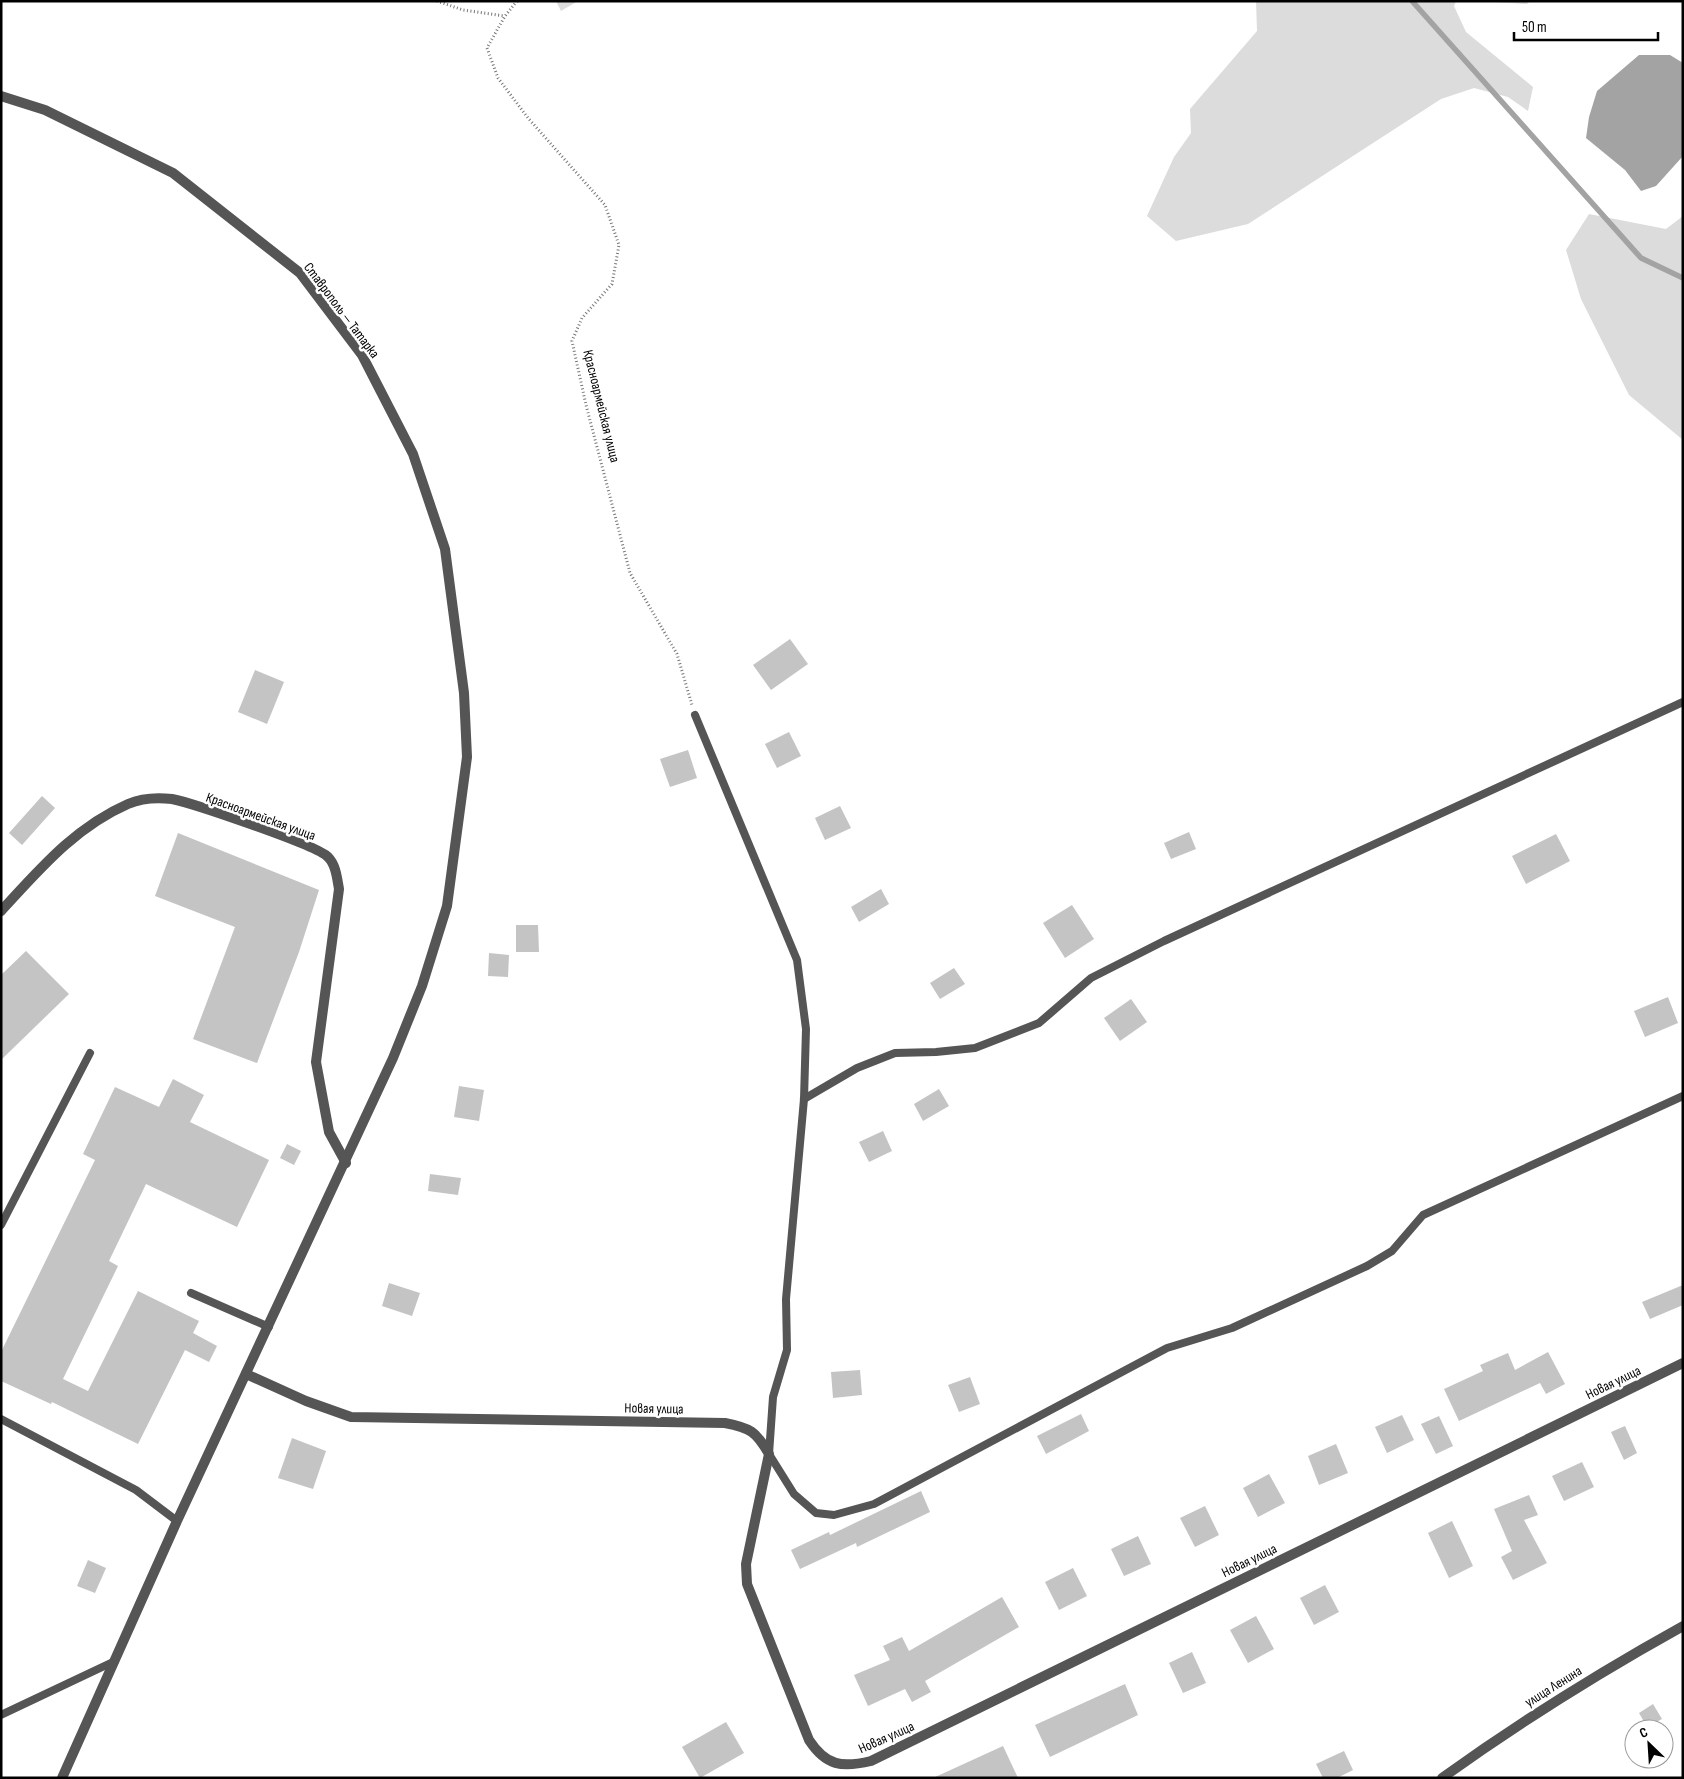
<svg xmlns="http://www.w3.org/2000/svg" width="1684" height="1779" font-family="'Sofia Sans Condensed',sans-serif">
  <style>
    .green { fill: #dcdcdc }
    .water { fill: #a3a3a3 }
    .lines { fill: none; stroke-linecap: round; stroke-linejoin: round }
    .stream { stroke: #a3a3a3; stroke-width: 5.5 }
    .building { fill: #c4c4c4 }
    .path { stroke: #777; stroke-width: 3; stroke-dasharray: 1 2.5; stroke-linecap: butt }
    .lane { stroke: #555; stroke-width: 8 }
    .street { stroke: #555; stroke-width: 10 }
    .labels { text-anchor: middle; stroke-width: 5; stroke-linejoin: round; paint-order: stroke }
    .street-label { font-size: 14px; fill: #000; stroke: #fff }
  </style>
  <rect width="100%" height="100%" fill="#fff"/>
  <g class="green">
    <polygon points="556,1 578,1 561,11"/>
    <polygon points="1256,1 1456,1 1454,6 1466,32 1533,87 1528,111 1508,97 1474,88 1441,99 1248,224 1176,241 1147,216 1174,157 1191,133 1190,109 1257,31"/>
    <polygon points="1481,1 1530,1 1527,4"/>
    <polygon points="1589,214 1666,229 1683,216 1683,440 1629,395 1581,299 1566,250"/>
  </g>
  <polygon class="water" points="1639,55 1670,55 1683,63 1683,156 1656,186 1641,191 1625,170 1586,138 1589,117 1597,91"/>
  <g class="lines">
    <polyline class="stream" points="1412,1 1641,258 1683,278"/>
  </g>
  <g class="building">
    <polygon points="790,639 808,664 771,690 753,665"/>
    <polygon points="255,670 284,682 267,724 238,712"/>
    <polygon points="789,732 801,756 777,768 765,744"/>
    <polygon points="688,750 697,778 670,787 660,759"/>
    <polygon points="42,796 55,808 22,845 9,833"/>
    <polygon points="840,806 851,828 825,840 815,818"/>
    <polygon points="1189,832 1196,849 1171,859 1164,843"/>
    <polygon points="178,833 319,890 299,952 257,1063 193,1039 235,927 155,896"/>
    <polygon points="1556,834 1570,861 1526,884 1512,856"/>
    <polygon points="881,889 889,904 859,922 851,907"/>
    <polygon points="1072,905 1094,939 1065,958 1043,923"/>
    <polygon points="516,925 538,925 539,952 516,952"/>
    <polygon points="26,951 69,994 1,1060 1,975"/>
    <polygon points="489,953 509,955 508,977 488,976"/>
    <polygon points="954,968 965,984 940,999 930,983"/>
    <polygon points="1668,997 1678,1023 1645,1037 1634,1011"/>
    <polygon points="1131,999 1147,1022 1120,1041 1104,1018"/>
    <polygon points="173,1079 204,1095 190,1122 269,1160 237,1227 146,1184 109,1261 118,1266 63,1379 88,1391 138,1291 199,1321 193,1333 217,1346 209,1362 185,1350 138,1444 52,1402 51,1404 1,1381 1,1352 95,1160 83,1154 115,1087 159,1107"/>
    <polygon points="459,1086 484,1090 479,1121 454,1117"/>
    <polygon points="939,1089 949,1106 923,1121 914,1104"/>
    <polygon points="883,1131 892,1151 869,1162 859,1142"/>
    <polygon points="287,1144 301,1151 294,1165 280,1158"/>
    <polygon points="430,1174 461,1178 458,1195 428,1191"/>
    <polygon points="389,1283 420,1293 412,1316 382,1306"/>
    <polygon points="1683,1285 1683,1305 1650,1319 1642,1302"/>
    <polygon points="1548,1352 1565,1384 1546,1394 1540,1383 1459,1421 1444,1389 1483,1371 1480,1365 1508,1353 1515,1370"/>
    <polygon points="860,1370 862,1395 833,1398 831,1372"/>
    <polygon points="970,1377 980,1404 959,1412 948,1385"/>
    <polygon points="1081,1414 1089,1431 1046,1454 1037,1436"/>
    <polygon points="1402,1415 1414,1440 1387,1453 1375,1427"/>
    <polygon points="1439,1416 1453,1446 1436,1454 1421,1424"/>
    <polygon points="1625,1426 1637,1453 1624,1460 1611,1432"/>
    <polygon points="292,1438 326,1451 313,1489 278,1478"/>
    <polygon points="1336,1444 1348,1473 1319,1485 1308,1456"/>
    <polygon points="1582,1462 1594,1487 1564,1501 1552,1476"/>
    <polygon points="1269,1474 1285,1503 1258,1517 1243,1488"/>
    <polygon points="921,1491 930,1512 857,1547 856,1543 800,1569 791,1550 829,1532 830,1535"/>
    <polygon points="1529,1495 1538,1515 1524,1520 1547,1563 1513,1580 1501,1557 1512,1551 1494,1509"/>
    <polygon points="1205,1506 1219,1535 1195,1547 1180,1518"/>
    <polygon points="1452,1521 1473,1566 1449,1578 1428,1533"/>
    <polygon points="1138,1536 1151,1564 1124,1576 1111,1549"/>
    <polygon points="88,1560 106,1568 95,1593 77,1586"/>
    <polygon points="1073,1568 1087,1596 1059,1610 1045,1582"/>
    <polygon points="1325,1585 1339,1612 1314,1625 1300,1598"/>
    <polygon points="1002,1597 1019,1627 925,1681 931,1692 912,1702 905,1689 868,1706 854,1675 890,1660 883,1646 902,1637 909,1651"/>
    <polygon points="1256,1616 1274,1649 1248,1663 1230,1630"/>
    <polygon points="1192,1652 1206,1683 1183,1693 1169,1663"/>
    <polygon points="1125,1684 1138,1715 1050,1757 1035,1725"/>
    <polygon points="1653,1704 1662,1719 1647,1727 1639,1713"/>
    <polygon points="726,1722 744,1753 700,1778 682,1747"/>
    <polygon points="1003,1746 1018,1778 933,1778"/>
    <polygon points="1344,1751 1353,1770 1337,1778 1323,1778 1316,1764"/>
  </g>
  <g class="lines">
    <g class="path">
      <polyline points="437,1 463,10 505,16"/>
      <polyline points="517,1 505,16 487,48 498,78 528,118 605,205 619,245 612,284 582,318 572,341 586,405 630,573 677,654 692,705"/>
    </g>
    <g class="lane">
      <polyline points="695,715 797,960 806,1029 804,1099 786,1299 787,1350 773,1397 769,1454 794,1494 816,1513 834,1515 874,1504 1167,1348 1232,1328 1367,1266 1392,1251 1423,1215 1683,1096"/>
      <polyline points="804,1099 857,1068 895,1053 936,1052 975,1048 1039,1023 1091,978 1164,941 1683,702"/>
      <polyline points="1,1225 90,1053"/>
      <polyline points="191,1293 269,1327"/>
      <polyline points="1,1419 136,1490 177,1521"/>
      <polyline points="1,1715 115,1661"/>
    </g>
    <g class="street">
      <polyline points="1,96 45,110 173,173 300,273 362,355 413,454 445,549 464,693 467,757 447,906 422,986 393,1058 177,1521 62,1778"/>
      <path d="M1 911C39 870 75 827 128 804 142 798 156 797 172 799 192 803 317 845 328 857 336 865 337 878 339 889L316 1062 329 1132 346 1163"/>
      <path d="M246 1374 306 1401 351 1417 725 1423C750 1428 756 1431 769 1454L746 1564 747 1584 809 1740C826 1766 842 1768 871 1761L1683 1363"/>
      <path d="M1442 1778C1520 1722 1600 1672 1683 1626"/>
    </g>
  </g>
  <g class="labels">
    <g class="street-label">
      <text transform="translate(342 310) rotate(53)" y="5">Ставрополь — Татарка</text>
      <text transform="translate(602 406) rotate(76)" y="5">Красноармейская улица</text>
      <text transform="translate(261 816) rotate(20)" y="5">Красноармейская улица</text>
      <text transform="translate(1613 1382) rotate(-26)" y="5">Новая улица</text>
      <text transform="translate(654 1408) rotate(1)" y="5">Новая улица</text>
      <text transform="translate(1249 1560) rotate(-26)" y="5">Новая улица</text>
      <text transform="translate(1553 1686) rotate(-32)" y="5">улица Ленина</text>
      <text transform="translate(886 1737) rotate(-24)" y="5">Новая улица</text>
    </g>
  </g>
  <rect width="1684" height="1779" fill="none" stroke="#000000" stroke-width="5"/>
  <g transform="translate(1649 1744) rotate(335)"><circle r="24" fill="#ffffff" stroke="#999999"/>
  <path d="M0-4L9 19L0 12L-9 19Z" fill="#000000"/>
  <text y="-8" font-size="14" font-weight="bold" text-anchor="middle" fill="#000000">С</text>
  </g>
  <path d="M1514 32v8h144v-8" fill="none" stroke="#000000" stroke-width="2.5"/>
  <text x="1522" y="32" font-size="15" fill="#000000" stroke="#ffffff" stroke-width="4" paint-order="stroke">50 m</text>
</svg>
